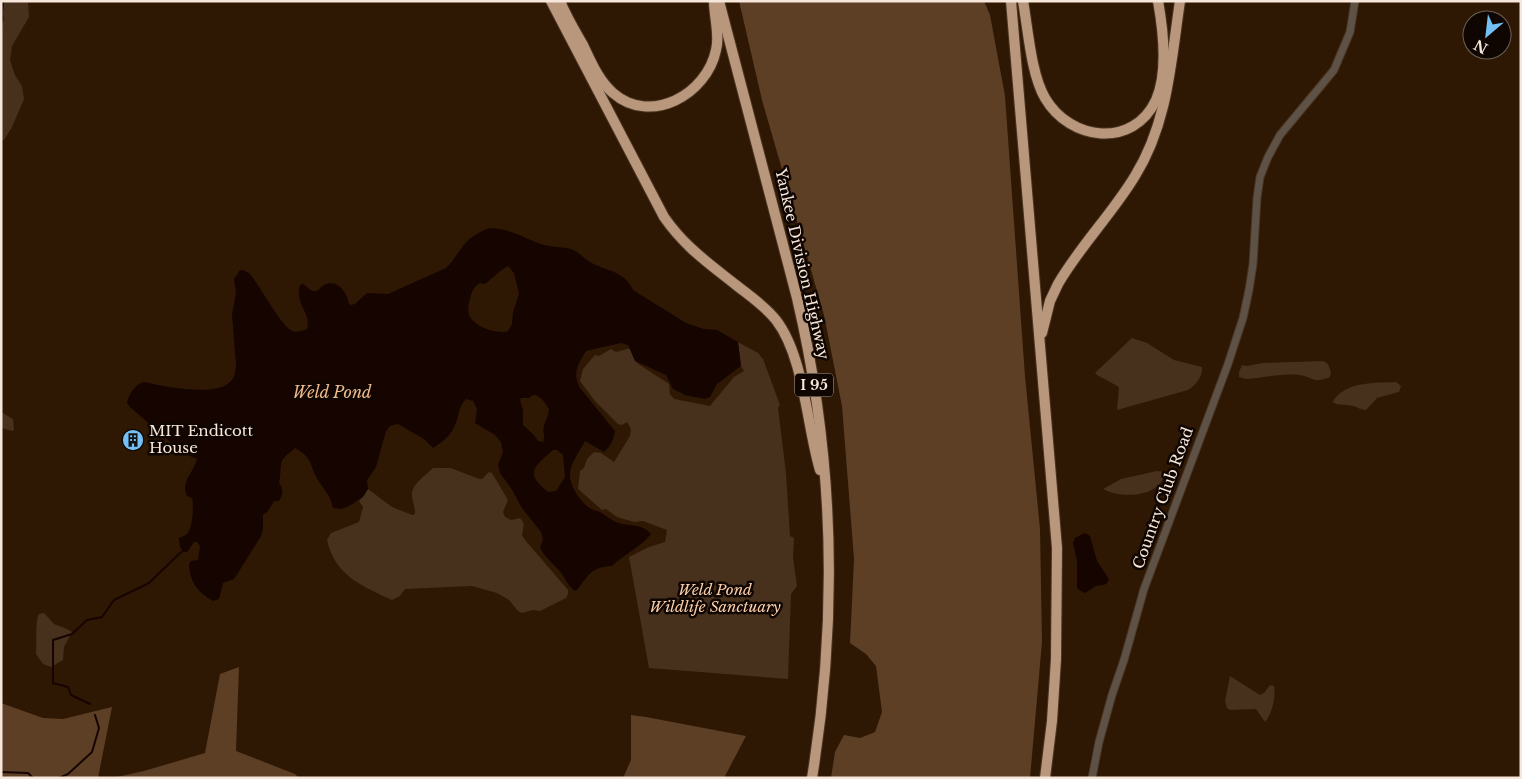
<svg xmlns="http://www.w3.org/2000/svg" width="1522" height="779" font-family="'Libre Baskerville',serif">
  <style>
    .green { fill: #47301c }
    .forest { fill: #5d3f26 }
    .water { fill: #160400; fill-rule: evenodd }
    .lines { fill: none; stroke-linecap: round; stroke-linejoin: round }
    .stream { stroke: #160400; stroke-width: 2 }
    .tertiary-casing { stroke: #4a3521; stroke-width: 9 }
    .motorway-casing { stroke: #4a3521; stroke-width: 12 }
    .tertiary { stroke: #5e5146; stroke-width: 7 }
    .motorway { stroke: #b9977c; stroke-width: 10 }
    .labels { text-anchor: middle; stroke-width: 5; stroke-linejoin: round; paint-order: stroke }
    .shield { fill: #0f0601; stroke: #b1a49a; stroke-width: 1 }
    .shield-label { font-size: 14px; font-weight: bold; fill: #f7e7db }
    .street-label { font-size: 15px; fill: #f7e7db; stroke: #0f0601 }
    .poi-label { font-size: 15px; fill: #f7e7db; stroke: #0f0601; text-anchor: start }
    .park-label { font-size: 15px; font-style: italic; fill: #faceaa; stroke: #0f0601 }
    .water-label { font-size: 16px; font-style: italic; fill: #f0ba8d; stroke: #0f0601 }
  </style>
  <rect width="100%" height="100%" fill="#2e1803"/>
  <g class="green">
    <polygon points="1,1 28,1 29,17 12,46 10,60 15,75 22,86 24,99 12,127 4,140 1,139 1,26 4,19"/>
    <path d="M1132 338 1147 343 1174 360 1202 367C1203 376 1196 385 1188 390L1117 410 1119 387 1097 375 1095 373Z"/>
    <polygon points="738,342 758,353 763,359 780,405 778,408 786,473 790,536 794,538 793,557 797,586 791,594 788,679 649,668 629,557 649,547 665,542 667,530 643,521 634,522 617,517 606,509 602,510 578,489 580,471 584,468 587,459 594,452 601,453 614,462 630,436 631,429 627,422 622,425 618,424 595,401 580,381 583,369 595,355 599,356 611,349 616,352 631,348 637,363 669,384 670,394 674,399 710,406 734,377 744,371 741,366"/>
    <path d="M1323 361 1328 364 1331 372 1330 377C1313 384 1313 377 1299 375 1284 373 1262 378 1246 379L1239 377V372L1242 365 1247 366 1263 363Z"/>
    <path d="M1396 382 1401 386 1399 392 1377 398 1366 410C1360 410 1358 407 1353 406 1346 404 1341 406 1334 403L1333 401C1346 381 1375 383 1396 382Z"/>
    <polygon points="1,412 13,419 14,430 12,431 1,428"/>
    <path d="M433 468H451L479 479H482L489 472 492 473 508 500 503 512 505 517 511 520 520 518C526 524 523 528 522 535L525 540 568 590V594L566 598 540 611 533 610 522 613 518 611 509 600 497 593 472 586 405 589 400 596 392 600C362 586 335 576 327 540L331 533 359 522 363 507 359 501 368 489 392 507 412 515 415 514C415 507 413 503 412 497 410 485 426 475 433 468Z"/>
    <path d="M1157 471 1165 472C1161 498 1121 499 1103 489L1121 479Z"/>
    <path d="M44 613 54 624 67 629 72 632 64 647 63 660 51 667 43 664 36 654C37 644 35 620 39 614Z"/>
    <path d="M1230 676 1260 695 1264 693 1270 685 1274 686C1276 697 1272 714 1265 722L1256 709 1230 710 1227 708 1225 701Z"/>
  </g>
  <g class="forest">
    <polygon points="739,1 984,1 990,15 1005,96 1025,376 1040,529 1042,642 1030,778 831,778 835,752 844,735 860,738 875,732 882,712 876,666 866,654 850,643 854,559 842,406 824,315 762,100"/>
    <polygon points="239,667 236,751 295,774 299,778 112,778 144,771 205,753 220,674"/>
    <polygon points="1,703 43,718 63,719 112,707 98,778 1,778"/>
    <polygon points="631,715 646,717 746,736 724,778 623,778 631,760"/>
  </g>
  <g class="water">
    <path d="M490 228C511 229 522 237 541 244 552 248 560 246 571 249 578 251 583 258 590 262 607 272 624 270 633 290L686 323 704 329 717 330 738 342 741 366 717 384 710 397 705 399 685 395 673 389 666 375 635 361 628 345 621 343 586 351C578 364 572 374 580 388L615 431C614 439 610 447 604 452L585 441C580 451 571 462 570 473 569 485 579 500 588 507 592 510 598 511 602 513 608 517 612 521 619 523 632 527 641 523 651 534 640 548 624 554 612 566 591 567 589 575 577 590L575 591C569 587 566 580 562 574 555 565 545 558 540 548L543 539 541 532 522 508 511 488 500 473 498 465 503 452 501 442 495 435 475 423 477 409 473 401 466 399C457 409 460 415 455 425 451 436 442 442 433 448L424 439 398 424 390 426 386 431 376 467 367 480 368 489 363 497 349 506 341 509 333 508C331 497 326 492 320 483 309 468 315 459 295 448 290 453 282 457 281 464 280 471 281 475 279 482 283 489 284 493 279 501H274L268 511 263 515V529L261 536 238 573 234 579 223 583 219 599 213 601C197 592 190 582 189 564L191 561 198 560 200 546 197 542H194L187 552C180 552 179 544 179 538 181 537 184 536 186 535 193 529 194 505 192 498L187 496C180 482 194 472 197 459L183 453 130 407 127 403C129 394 135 384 144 382 163 386 217 398 231 381 235 377 235 372 236 366L232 314 236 293 234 279 240 270C248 270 251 275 255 281 263 292 282 326 292 331 297 333 302 331 307 329 312 313 294 304 300 285L303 284C306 286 310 290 313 291 318 292 320 287 324 285 337 278 347 292 349 304L351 305 355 304 367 293 388 294 446 268C453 262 455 256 461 249 468 238 478 232 490 228ZM508 266 514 273 519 294 513 312 512 324 508 331C497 335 473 326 469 315 467 308 469 302 471 295 473 289 475 286 480 283L485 284C493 278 499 271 508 266ZM533 395C541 395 545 403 549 409 548 417 546 419 544 426 542 432 546 436 543 442L538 441 534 435 523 425V410L520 400 521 398H529ZM553 450H557L563 455 565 477 556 491 548 492C524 473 534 467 553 450Z"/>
    <path d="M1085 533 1090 536 1097 561 1109 579C1106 587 1103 584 1096 586 1092 588 1089 591 1085 593L1079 590 1077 587V561L1073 543 1075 538Z"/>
  </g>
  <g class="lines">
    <g class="stream">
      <polyline points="1,27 3,1"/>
      <polyline points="90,704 71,695 68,687 53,683 53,640 72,634 87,620 102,617 114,600 149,583 179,554 183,551"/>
      <polyline points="1,772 28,773 33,778"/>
      <polyline points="59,778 68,774 92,752 99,728 95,715"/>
    </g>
    <g class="tertiary-casing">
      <polyline id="tertiary" points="1092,778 1099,742 1112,695 1124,660 1144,589 1228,364 1243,318 1249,290 1253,264 1257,198 1260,177 1268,157 1280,135 1334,70 1350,32 1355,1"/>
    </g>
    <g class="motorway-casing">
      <g id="motorway">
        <path d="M551 1 664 217C685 247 707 262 736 285 750 296 765 306 776 320 804 356 807 427 820 470"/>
        <path d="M560 1C566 16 575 31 583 45 591 62 599 81 613 93 651 126 707 94 716 50 720 36 714 17 714 1"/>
        <path d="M719 1 797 298C834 455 838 618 812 778"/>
        <polyline points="1011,1 1057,548 1056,659 1052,721 1045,778"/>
        <path d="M1023 1C1028 29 1031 74 1045 98 1070 141 1133 149 1156 100 1168 73 1163 29 1158 1"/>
        <path d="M1042 333 1050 301 1058 284C1080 246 1112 214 1135 176 1168 123 1171 61 1180 1"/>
      </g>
    </g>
    <use href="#tertiary" class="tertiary"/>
    <use href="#motorway" class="motorway"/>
  </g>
  <defs>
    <g id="building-disc" transform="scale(1.125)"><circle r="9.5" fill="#74c0f6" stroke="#0f0601"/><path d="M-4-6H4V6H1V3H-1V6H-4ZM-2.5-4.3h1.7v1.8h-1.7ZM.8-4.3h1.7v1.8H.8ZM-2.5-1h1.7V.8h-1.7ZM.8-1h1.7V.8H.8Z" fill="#111"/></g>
  </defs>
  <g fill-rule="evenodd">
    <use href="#building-disc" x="133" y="440"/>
  </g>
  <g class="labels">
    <rect class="shield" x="795" y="373.5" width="38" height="23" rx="4"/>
    <g class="shield-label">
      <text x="814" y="390">I 95</text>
    </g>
    <g class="street-label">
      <text transform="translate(802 264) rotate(77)" y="5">Yankee Division Highway</text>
      <text transform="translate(1163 498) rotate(-70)" y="5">Country Club Road</text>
    </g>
    <g class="poi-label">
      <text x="149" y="436">MIT Endicott<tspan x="149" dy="17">House</tspan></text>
    </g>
    <g class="park-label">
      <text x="715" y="595">Weld Pond<tspan x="715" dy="17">Wildlife Sanctuary</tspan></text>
    </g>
    <g class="water-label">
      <text x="332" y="398">Weld Pond</text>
    </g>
  </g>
  <rect width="1522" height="779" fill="none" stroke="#f7e7db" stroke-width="5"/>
  <g transform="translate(1487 35) rotate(208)"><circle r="24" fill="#0f0601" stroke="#6c6058"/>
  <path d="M0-4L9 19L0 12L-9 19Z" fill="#74c0f6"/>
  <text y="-8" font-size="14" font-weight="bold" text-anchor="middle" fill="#f7e7db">N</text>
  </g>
</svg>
